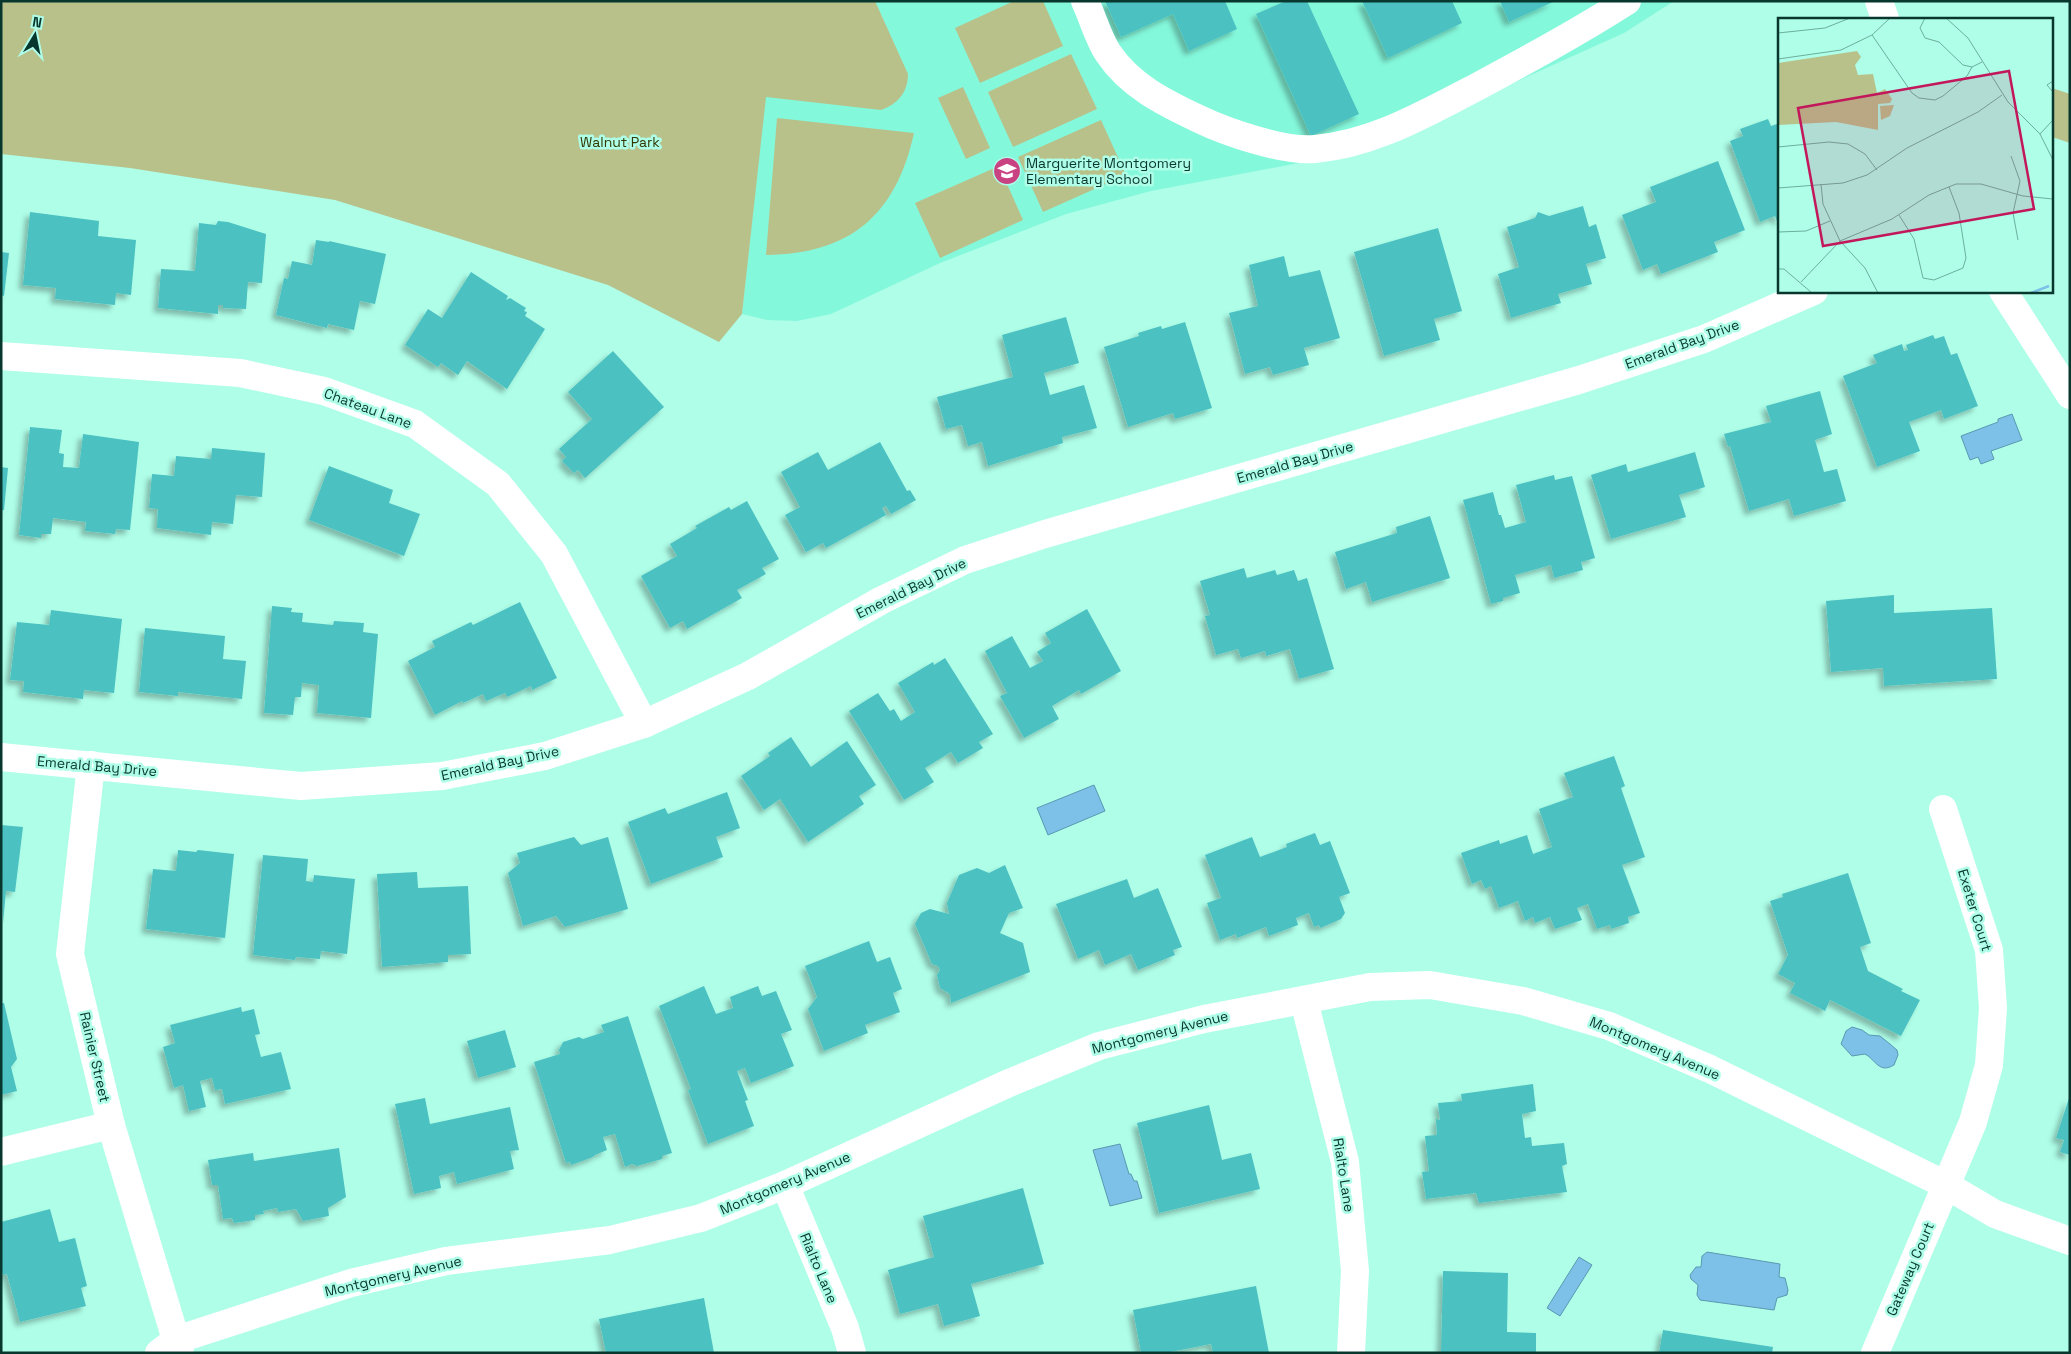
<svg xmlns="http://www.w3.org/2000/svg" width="2071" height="1354" font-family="'Space Grotesk',sans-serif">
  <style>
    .built { fill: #84f8db }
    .green { fill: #b9c18b }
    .water { fill: #7dc1e9; stroke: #5a98b1 }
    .building { fill: #4bc1c1; filter: url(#shadow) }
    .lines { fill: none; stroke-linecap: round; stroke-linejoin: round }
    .minor { stroke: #fff; stroke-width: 28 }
    .labels { text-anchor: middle; stroke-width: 5; stroke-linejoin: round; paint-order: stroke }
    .park-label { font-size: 14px; fill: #333802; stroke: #aefee8 }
    .poi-label { font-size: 14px; fill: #08372e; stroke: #aefee8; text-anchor: start }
    .street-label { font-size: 14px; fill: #08372e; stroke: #aefee8 }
    .inset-river { fill: none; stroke: #7dc1e9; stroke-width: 2.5 }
    .inset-road { fill: none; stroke: #6cae9e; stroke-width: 1 }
    .view { fill: #c2185b; fill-opacity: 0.15; stroke: #c2185b; stroke-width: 2.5 }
    .inset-edge { fill: none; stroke: #08372e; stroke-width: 2.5 }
  </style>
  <defs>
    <filter id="shadow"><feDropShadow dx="-4.5" dy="4.5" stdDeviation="2.5" flood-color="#0004"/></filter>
  </defs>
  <rect width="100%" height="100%" fill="#aefee8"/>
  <polygon class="built" points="775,1 1674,1 1624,33 1362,151 1151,191 1066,214 940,263 831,314 797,321 767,320 742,314"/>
  <g class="green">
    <path d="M1 1H875L908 74C908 92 898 104 881 110L766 97 742 314 719 342 608 285 335 200 130 168 1 154Z"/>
    <polygon points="1014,1 1043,1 1063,46 980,83 955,28"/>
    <polygon points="1071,54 1097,109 1013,147 988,92"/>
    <polygon points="963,87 990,148 966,159 938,98"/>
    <polygon points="2052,88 2070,94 2070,143 2052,137"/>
    <path d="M777 118 914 133C896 215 850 254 766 255Z"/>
    <polygon points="1101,120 1126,175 1043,212 1018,157"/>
    <polygon points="999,166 1023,220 940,258 915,203"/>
  </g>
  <g class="water">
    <polygon points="2012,414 2022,440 1991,451 1994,459 1981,464 1978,457 1970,460 1961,436 1998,422 1998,419"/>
    <polygon points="1094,785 1105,811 1048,835 1037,808"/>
    <path d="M1852 1027 1862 1030 1869 1035 1880 1036 1890 1044 1897 1050 1898 1055 1894 1065C1879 1074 1876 1060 1865 1054L1852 1056 1841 1044 1846 1031Z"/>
    <polygon points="1120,1144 1129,1174 1131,1174 1134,1181 1137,1181 1142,1198 1110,1206 1093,1150"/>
    <polygon points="1707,1252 1780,1264 1779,1277 1785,1278 1788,1290 1787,1295 1777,1298 1774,1310 1700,1300 1697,1295 1698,1285 1691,1279 1690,1275 1696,1267 1701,1267 1702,1256"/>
    <polygon points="1579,1257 1592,1265 1560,1316 1547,1308"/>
  </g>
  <g class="building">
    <polygon points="1105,1 1225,1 1237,29 1189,51 1173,14 1121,37"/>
    <polygon points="1286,1 1307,1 1359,114 1311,136 1256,14"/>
    <polygon points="1362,1 1452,1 1462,23 1388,58"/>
    <polygon points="1500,1 1555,1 1509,22"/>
    <polygon points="1768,119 1771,126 1780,123 1780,220 1777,221 1775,216 1760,222 1730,141 1743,136 1740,129"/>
    <polygon points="1718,161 1745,230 1714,242 1718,252 1661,274 1657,264 1643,270 1622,215 1656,202 1650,187"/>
    <polygon points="1583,206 1589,227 1596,224 1606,258 1586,264 1592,284 1558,294 1561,303 1511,318 1498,274 1519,267 1507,227 1535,218 1538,212 1549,216"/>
    <polygon points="30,212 99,221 98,236 136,240 131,295 116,293 115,305 55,299 56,288 23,285"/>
    <polygon points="218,221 228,222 266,234 262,283 248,282 246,309 223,308 223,305 218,305 218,314 158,308 161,269 195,271 199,223 216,225"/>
    <polygon points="1438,228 1462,311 1434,319 1440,340 1384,356 1354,252"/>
    <polygon points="316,240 329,242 329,241 386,254 375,304 360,301 354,330 328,324 327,328 276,315 284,278 288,279 292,261 312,265"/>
    <polygon points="1,252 9,253 4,296 1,295"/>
    <polygon points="1284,256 1289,277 1320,270 1340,338 1304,348 1309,365 1273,375 1270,367 1245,374 1229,313 1258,306 1249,265"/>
    <polygon points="471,272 508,296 506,300 510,298 526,308 524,311 527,312 525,316 545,329 507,389 467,361 458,375 441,363 438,367 405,345 428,309 442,318"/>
    <polygon points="1066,317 1079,363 1044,373 1050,395 1084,385 1097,428 1062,437 1063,443 988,466 982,442 968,446 962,425 946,429 937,397 1013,377 1002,335"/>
    <polygon points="1185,322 1212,408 1175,419 1173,413 1128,427 1104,347 1139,336 1138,333 1161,326 1162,329"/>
    <polygon points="1933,335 1935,339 1944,336 1951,355 1957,353 1978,406 1944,419 1941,410 1909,422 1920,451 1877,467 1843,376 1877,363 1873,355 1902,344 1904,351 1908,350 1906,345"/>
    <polygon points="613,351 664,407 585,478 578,470 574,473 562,461 566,457 559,449 592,419 568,392"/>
    <polygon points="1820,391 1832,434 1815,440 1824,472 1837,469 1846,501 1794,516 1789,499 1749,511 1730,446 1728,447 1724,434 1771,422 1766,406"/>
    <polygon points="30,427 62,430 59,453 64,454 63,467 79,468 83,434 139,442 130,530 116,529 115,534 85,531 86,522 53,518 51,534 41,534 41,538 19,535"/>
    <polygon points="880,442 907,491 910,490 916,500 891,514 886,506 882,508 886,515 826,548 823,543 806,552 785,515 800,507 781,472 818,452 828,470"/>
    <polygon points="212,448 265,453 262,497 236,495 233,524 212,522 211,535 157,528 158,509 149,508 152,474 174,476 176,456 211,459"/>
    <polygon points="1695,452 1705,487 1679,495 1686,517 1611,539 1591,475 1626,464 1628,472"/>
    <polygon points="329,466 393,490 389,503 420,514 404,556 309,520"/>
    <polygon points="1,467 8,468 4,510 1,510"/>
    <polygon points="1554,475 1555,480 1572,476 1595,558 1581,562 1583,570 1554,578 1551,565 1515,575 1520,593 1503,598 1503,601 1491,604 1463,500 1493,492 1499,515 1501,515 1505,528 1526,522 1516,485"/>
    <polygon points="747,501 779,559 762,568 766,574 737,590 742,598 687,629 683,621 670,628 641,576 677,556 670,544 697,528 695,526 729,507 731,510"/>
    <polygon points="1430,516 1450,578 1372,602 1366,582 1346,589 1335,552 1397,533 1396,527"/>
    <polygon points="1244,568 1247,578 1275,570 1277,575 1294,570 1298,581 1307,578 1334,669 1299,679 1290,649 1266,656 1265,651 1241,658 1238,649 1216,655 1205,616 1210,615 1200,581"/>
    <polygon points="1894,595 1894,613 1992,608 1997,679 1884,686 1883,668 1831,672 1826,601"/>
    <polygon points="520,602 557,678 532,690 531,686 507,697 505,693 486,701 483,694 463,703 462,701 435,715 408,661 435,647 432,641 471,622 473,625"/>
    <polygon points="272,606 292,608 291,612 303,613 302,622 333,625 334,621 364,623 363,632 378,634 371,718 317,713 319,685 302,683 301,697 295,697 293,715 264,713"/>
    <polygon points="1087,609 1121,671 1081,694 1079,690 1052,706 1059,719 1024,738 1000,696 1007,693 985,651 1012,636 1030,668 1043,661 1037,652 1051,643 1045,633"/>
    <polygon points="51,610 122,619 114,693 84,690 83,699 23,692 24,681 10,680 17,622 49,625"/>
    <polygon points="145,628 225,636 223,659 246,661 242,699 178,692 178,696 139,692"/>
    <polygon points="945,658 993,734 979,742 983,748 958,763 951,752 925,768 934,782 904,800 849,711 878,693 890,711 894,709 901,721 915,712 898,683 933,662 934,665"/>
    <polygon points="791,737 811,767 847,741 876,785 859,796 864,804 808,842 780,799 764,810 741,776 770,756 768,753"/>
    <polygon points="1614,756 1625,786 1621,788 1645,857 1622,865 1640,913 1628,917 1629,923 1611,929 1610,925 1597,929 1588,904 1577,908 1582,920 1555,929 1550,917 1535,923 1533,917 1525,921 1518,901 1499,908 1491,886 1485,889 1481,880 1472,884 1461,853 1499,840 1500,844 1527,835 1533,854 1552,847 1539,809 1573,797 1564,773"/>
    <polygon points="727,792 740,828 716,837 723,857 651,884 628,822 665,808 668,814"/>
    <polygon points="1,825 23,827 15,892 6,891 3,923"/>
    <polygon points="1315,833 1320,845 1330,841 1350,893 1339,897 1345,913 1341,919 1320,928 1319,925 1314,927 1309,913 1296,918 1298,925 1269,936 1266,927 1237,938 1236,934 1220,940 1207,903 1221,898 1205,855 1252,837 1260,857 1287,847 1286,844"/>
    <polygon points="574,837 581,845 608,837 628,909 565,927 556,916 523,926 508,873 520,863 517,853"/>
    <polygon points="178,850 196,852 198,850 234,854 225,938 146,929 153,869 176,871"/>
    <polygon points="263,855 308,859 306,881 313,882 314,875 355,879 347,954 321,951 320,959 296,957 295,960 253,955"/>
    <polygon points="1005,865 1023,908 1009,913 1000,933 1023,943 1030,972 951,1003 950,994 940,988 937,975 940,970 938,966 932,964 915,924 921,913 930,909 949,914 947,903 959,875 977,868 989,873"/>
    <polygon points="417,872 418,888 468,886 471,954 448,955 448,962 382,967 377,874"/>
    <polygon points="1848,873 1871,943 1860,947 1868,971 1903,989 1901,991 1920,1000 1901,1036 1830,1000 1825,1011 1790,993 1795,983 1778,974 1788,955 1770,901 1783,897 1782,894"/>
    <polygon points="1127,879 1134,898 1158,888 1182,947 1173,950 1175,955 1138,970 1131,954 1105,965 1099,950 1078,959 1056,904"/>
    <polygon points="869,941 877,962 890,957 902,989 893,993 900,1012 865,1025 868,1033 824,1051 808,1009 817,997 805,966"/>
    <polygon points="704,986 716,1014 733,1008 730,997 735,995 758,986 762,996 776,991 792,1030 781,1034 794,1066 751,1083 745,1068 737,1071 748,1100 745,1101 754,1126 708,1144 688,1090 691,1089 659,1006"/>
    <polygon points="1,1003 4,1003 17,1059 11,1067 17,1091 1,1095"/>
    <polygon points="241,1007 242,1012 254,1009 260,1034 255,1035 261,1057 281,1052 291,1089 225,1104 222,1089 215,1090 212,1078 200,1081 206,1107 189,1111 183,1085 174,1088 163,1047 175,1043 170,1025"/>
    <polygon points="628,1016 672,1153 662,1156 662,1159 637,1166 632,1164 625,1167 615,1134 603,1137 607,1150 595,1155 593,1157 571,1165 570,1162 566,1163 534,1062 560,1054 559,1050 563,1042 579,1037 583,1039 604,1032 601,1025"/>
    <polygon points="505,1030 516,1067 478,1078 467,1041"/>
    <polygon points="1533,1084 1536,1111 1522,1114 1525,1138 1531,1137 1532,1146 1564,1143 1567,1164 1562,1166 1567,1192 1479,1203 1476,1193 1426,1199 1422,1172 1429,1171 1425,1136 1437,1135 1436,1119 1440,1120 1438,1103 1462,1101 1461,1094"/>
    <polygon points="425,1098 430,1124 510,1107 519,1150 510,1151 514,1169 457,1184 454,1172 439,1176 441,1188 414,1194 395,1104"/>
    <polygon points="2069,1098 2070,1098 2070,1155 2060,1152 2064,1140 2056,1138"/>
    <polygon points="1209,1105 1222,1160 1251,1153 1260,1189 1159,1213 1137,1123"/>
    <polygon points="339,1148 346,1197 328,1208 329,1216 303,1221 296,1209 278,1212 277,1208 263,1211 264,1214 255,1215 255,1220 234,1223 232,1218 223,1219 218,1185 212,1185 208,1160 253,1153 254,1161"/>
    <polygon points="1023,1188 1044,1264 971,1284 980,1316 944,1326 938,1304 900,1314 888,1270 934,1257 923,1216"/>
    <polygon points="50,1209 59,1242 75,1238 87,1286 81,1288 86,1306 20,1322 7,1274 3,1275 1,1267 1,1222"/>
    <polygon points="1443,1271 1508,1273 1507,1332 1536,1333 1536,1353 1441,1353"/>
    <polygon points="1256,1286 1269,1353 1213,1353 1211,1344 1165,1353 1141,1353 1133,1310"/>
    <polygon points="704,1298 714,1353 606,1353 599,1319"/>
    <polygon points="1663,1330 1773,1347 1772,1353 1659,1353"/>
  </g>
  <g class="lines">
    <g class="minor">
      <path d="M1085 1C1093 18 1098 38 1108 53 1130 86 1165 103 1199 119 1226 132 1284 152 1315 149 1373 144 1422 115 1473 89 1525 61 1577 33 1627 1"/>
      <polyline points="1879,1 1885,19"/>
      <polyline points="2003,291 2070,395"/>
      <polyline points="1,356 240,373 324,391 415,424 498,484 554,554 644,724"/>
      <polyline points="1,757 301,786 442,776 545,756 644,724 748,676 882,600 965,560 1045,534 1579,380 1704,339 1814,291"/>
      <polyline points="91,765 70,954 111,1125 180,1353"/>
      <polyline points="1304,1001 1345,1162 1355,1271 1351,1353"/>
      <polyline points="1,1152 111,1125"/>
      <polyline points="785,1185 845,1328 852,1353"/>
      <polyline points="159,1353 176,1340 351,1283 446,1261 610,1240 701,1218 785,1185 1009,1083 1099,1046 1204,1019 1370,987 1430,985 1523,1001 1609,1026 1710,1069 1946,1185 1995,1214 2070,1241"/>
      <polyline points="1875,1353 1973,1122 1989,1065 1993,1008 1989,950 1943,809"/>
    </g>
  </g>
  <defs>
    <g id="school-disc" transform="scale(1.4375)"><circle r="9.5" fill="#c94282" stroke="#aefee8"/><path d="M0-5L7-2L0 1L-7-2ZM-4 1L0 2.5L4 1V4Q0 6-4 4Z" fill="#fff"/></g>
  </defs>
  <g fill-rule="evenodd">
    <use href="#school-disc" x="1007" y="171"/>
  </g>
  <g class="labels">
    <g class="park-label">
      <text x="620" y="147">Walnut Park</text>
    </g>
    <g class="poi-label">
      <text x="1026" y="168">Marguerite Montgomery<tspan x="1026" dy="16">Elementary School</tspan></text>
    </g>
    <g class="street-label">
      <text transform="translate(1682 344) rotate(-20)" y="5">Emerald Bay Drive</text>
      <text transform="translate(368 408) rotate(20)" y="5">Chateau Lane</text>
      <text transform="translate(1295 462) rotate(-16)" y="5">Emerald Bay Drive</text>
      <text transform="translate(911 588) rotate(-26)" y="5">Emerald Bay Drive</text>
      <text transform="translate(500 763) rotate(-12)" y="5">Emerald Bay Drive</text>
      <text transform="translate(97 766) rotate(5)" y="5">Emerald Bay Drive</text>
      <text transform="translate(1975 910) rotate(73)" y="5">Exeter Court</text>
      <text transform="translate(1160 1032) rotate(-14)" y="5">Montgomery Avenue</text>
      <text transform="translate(1655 1048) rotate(23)" y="5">Montgomery Avenue</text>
      <text transform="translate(95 1057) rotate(77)" y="5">Rainier Street</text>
      <text transform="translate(1344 1175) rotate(81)" y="5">Rialto Lane</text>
      <text transform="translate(785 1183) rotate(-23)" y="5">Montgomery Avenue</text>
      <text transform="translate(819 1268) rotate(67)" y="5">Rialto Lane</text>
      <text transform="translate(1910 1269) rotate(-67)" y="5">Gateway Court</text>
      <text transform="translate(393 1276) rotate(-13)" y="5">Montgomery Avenue</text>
    </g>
  </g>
  <g transform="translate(1778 18)">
    <rect width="275" height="275" fill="#aefee8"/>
    <path d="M79 33 83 39 77 47 80 57 95 56 99 75 107 71 114 81 112 85 100 86V112L58 104 0 107V45ZM116 87 112 98 103 102 102 88Z" fill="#b9c18b"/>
    <path class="inset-river" d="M253 275 271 268"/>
    <path class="inset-road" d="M147 0 142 10 147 20 161 24 185 47 194 49 204 44M168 0 190 20 230 84 262 116 275 142M0 15 47 10 72 0M94 17 134 75 141 80 157 82 165 78 189 58 194 49M0 41 63 32 94 17 112 0M275 63 269 67 275 74M262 116 275 102M0 129 51 124 70 126 87 136 99 152M233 138 242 163 235 195 240 222M43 166 45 186 62 223 87 250 100 275M0 170 65 165 89 157 129 130 200 94 224 77M121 197 136 221 145 260 156 262 185 250 188 240 181 195 171 169M0 214 28 213 52 203M0 251H6L34 275M23 264 62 223 114 201 151 177 178 166H203L245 178 275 181"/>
    <path class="view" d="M231 53 256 191 45 228 20 90Z"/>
    <rect width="275" height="275" class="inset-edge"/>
  </g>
  <rect width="2071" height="1354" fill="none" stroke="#08372e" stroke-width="5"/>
  <g transform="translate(35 35) rotate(10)" stroke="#aefee8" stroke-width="4" paint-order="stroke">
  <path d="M0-4L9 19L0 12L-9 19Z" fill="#08372e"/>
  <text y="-8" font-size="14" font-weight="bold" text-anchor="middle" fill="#08372e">N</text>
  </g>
</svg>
